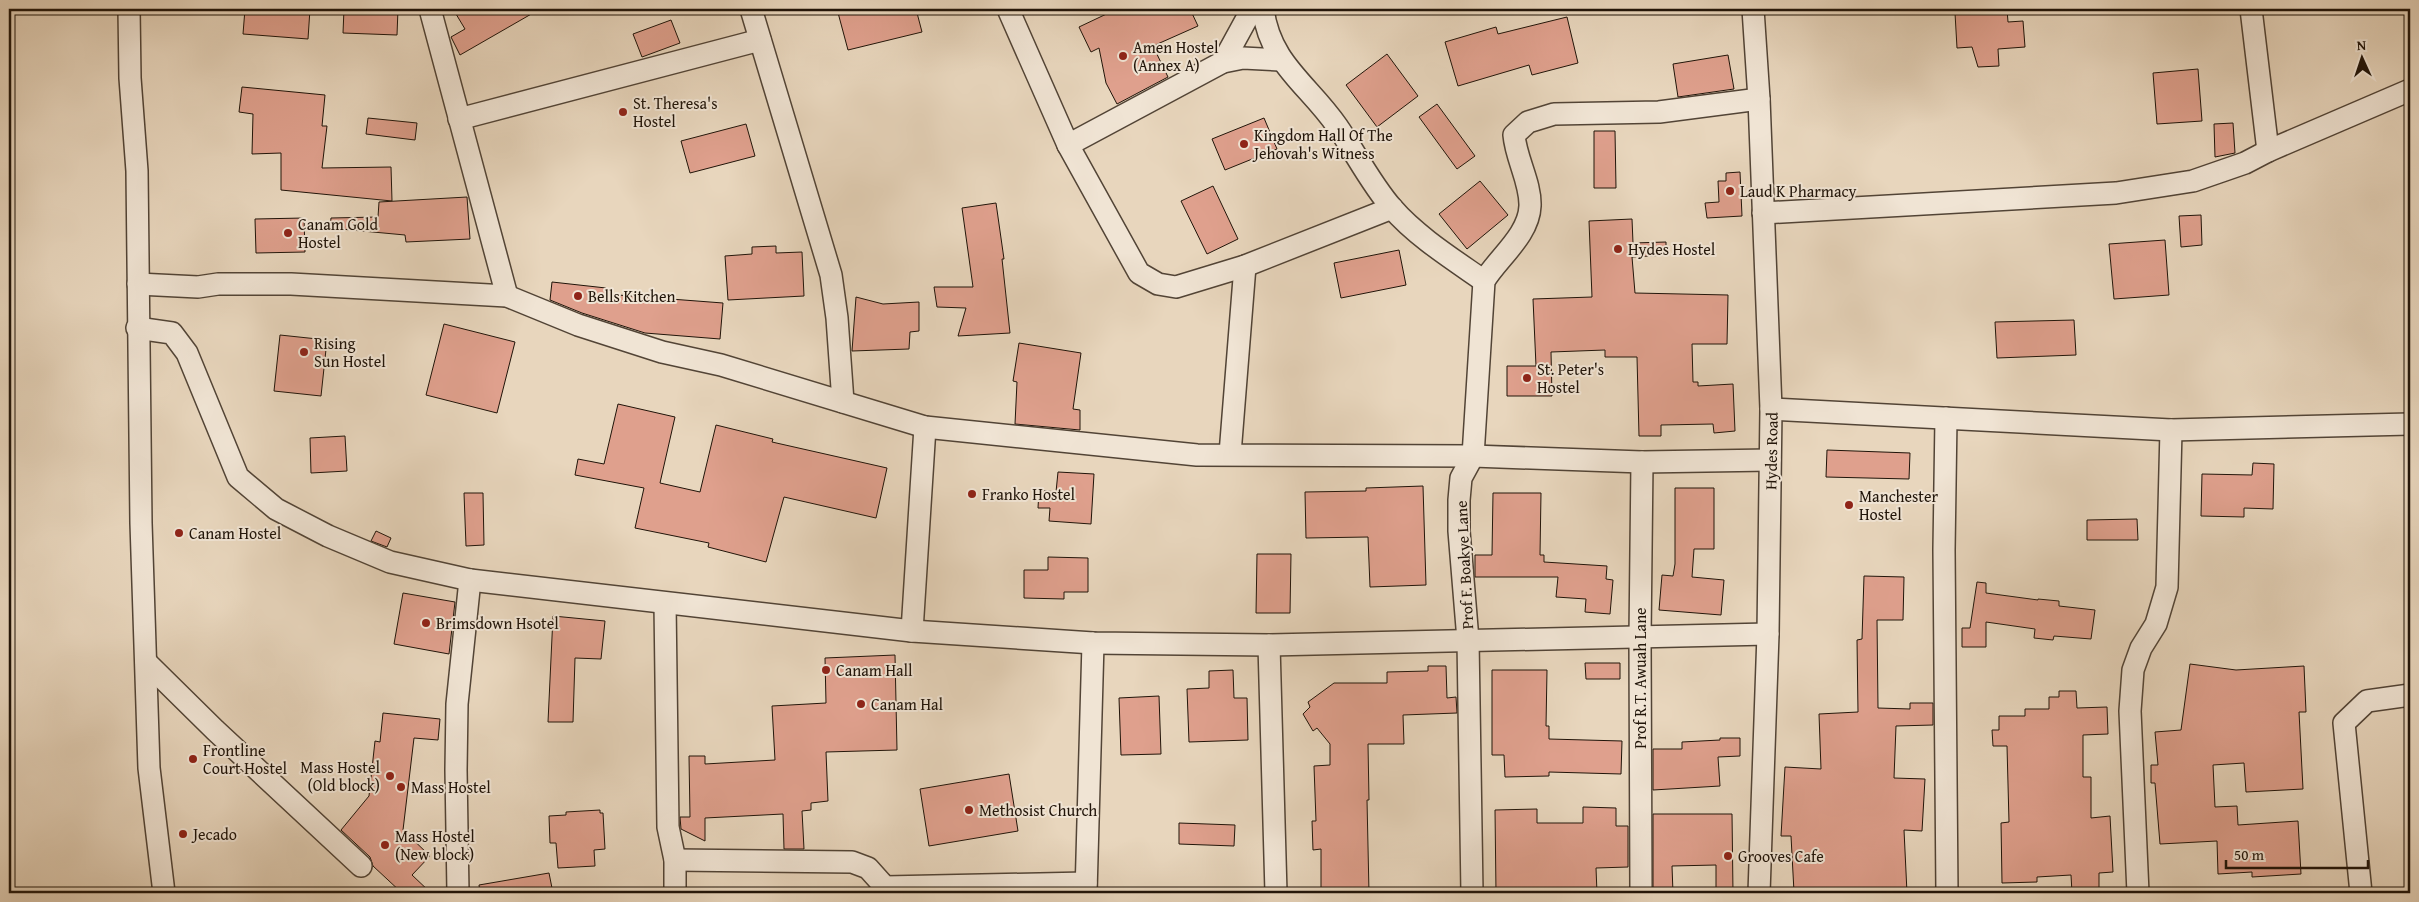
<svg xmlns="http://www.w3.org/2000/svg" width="2419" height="902" font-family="'Gentium Book Plus',serif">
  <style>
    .building { fill: #dfa08d; stroke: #201409 }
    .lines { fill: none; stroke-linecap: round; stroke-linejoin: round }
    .street-casing { stroke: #524436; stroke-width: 24 }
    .street { stroke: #f0e4d4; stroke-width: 21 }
    .poi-dot { fill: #8f2418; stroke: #f0e4d4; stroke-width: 2 }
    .labels { text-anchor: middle; stroke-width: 4; stroke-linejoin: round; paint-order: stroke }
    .poi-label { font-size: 16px; fill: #201409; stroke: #f0e4d4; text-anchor: start }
    .street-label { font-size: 16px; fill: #201409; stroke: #f0e4d4 }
  </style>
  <rect width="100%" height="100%" fill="#e8d6bd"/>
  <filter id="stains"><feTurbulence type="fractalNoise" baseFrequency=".004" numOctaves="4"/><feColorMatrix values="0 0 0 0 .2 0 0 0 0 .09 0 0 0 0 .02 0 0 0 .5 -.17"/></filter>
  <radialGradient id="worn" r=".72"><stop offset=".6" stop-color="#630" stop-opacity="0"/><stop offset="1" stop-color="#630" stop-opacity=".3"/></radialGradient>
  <g class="building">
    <polygon points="245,9 310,9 308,39 243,34"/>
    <polygon points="344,9 398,9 397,35 343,33"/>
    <polygon points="453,9 540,9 460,55 451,37 465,29"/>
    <polygon points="837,9 916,9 922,32 848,50"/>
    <polygon points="1117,9 1190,9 1198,26 1153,46 1168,77 1117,104 1106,83 1099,48 1091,52 1079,27"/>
    <polygon points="1966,9 2007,9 2008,22 2023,21 2025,47 1998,49 1999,66 1978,67 1972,47 1957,48 1955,13 1966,13"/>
    <polygon points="1567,17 1578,63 1532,75 1529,65 1458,86 1445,42 1496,27 1498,34"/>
    <polygon points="671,20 680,43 642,57 633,34"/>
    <polygon points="1387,54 1418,96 1377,127 1346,85"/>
    <polygon points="1728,55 1734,89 1678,97 1673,64"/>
    <polygon points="2198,69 2202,121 2157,124 2153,73"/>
    <polygon points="242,87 325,95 322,126 327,126 322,168 391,167 392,201 281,190 281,153 252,154 253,114 239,112"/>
    <polygon points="1437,104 1475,156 1457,169 1419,117"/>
    <polygon points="368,118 417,123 415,140 366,134"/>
    <polygon points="1264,118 1277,149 1225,170 1212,139"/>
    <polygon points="2233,123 2235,153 2215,157 2214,124"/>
    <polygon points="746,124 755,156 690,173 681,141"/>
    <polygon points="1594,131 1615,131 1616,188 1594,188"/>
    <polygon points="1740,172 1742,216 1707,218 1705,203 1719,202 1718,181 1726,181 1726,173"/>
    <polygon points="1480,181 1508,215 1467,249 1439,214"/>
    <polygon points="1213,186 1238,239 1207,254 1181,201"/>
    <polygon points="467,197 470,239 406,242 405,235 330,228 331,218 378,217 379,202"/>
    <polygon points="996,203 1004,259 1002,259 1010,333 958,336 966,308 937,307 934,287 973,287 962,208"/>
    <polygon points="2201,215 2202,245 2181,247 2179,216"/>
    <polygon points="304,218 305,252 256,253 255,219"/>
    <polygon points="1632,219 1633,243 1666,242 1666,255 1632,257 1635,293 1728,295 1727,344 1692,344 1693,382 1698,382 1698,386 1733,384 1735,431 1714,433 1713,424 1661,425 1661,436 1639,436 1637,357 1605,357 1605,350 1551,352 1552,396 1507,396 1507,366 1536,366 1533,299 1592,297 1589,221"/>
    <polygon points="2165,240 2169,295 2114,299 2109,244"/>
    <polygon points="776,246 776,253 802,252 804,296 728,300 725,256 752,254 752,247"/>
    <polygon points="1399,250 1406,285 1341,298 1334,263"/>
    <polygon points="552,282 606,288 605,294 723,303 720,339 645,333 582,313 550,300"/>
    <polygon points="856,297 883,304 919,302 919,331 910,332 909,349 852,351"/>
    <polygon points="2074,320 2076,355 1997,358 1995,322"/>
    <polygon points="444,324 515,342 497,413 426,395"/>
    <polygon points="280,335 327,340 321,396 274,391"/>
    <polygon points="1019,343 1081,353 1073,409 1080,410 1080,430 1015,424 1017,382 1013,381"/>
    <polygon points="618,404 675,417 660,483 700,492 716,425 773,439 772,442 887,468 876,518 784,497 766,562 708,547 709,543 635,528 644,488 575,475 578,459 604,464"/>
    <polygon points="345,436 347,471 311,473 310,438"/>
    <polygon points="1827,450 1910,453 1909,479 1826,477"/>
    <polygon points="2253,463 2274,464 2273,509 2244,508 2244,517 2201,516 2202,474 2252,475"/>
    <polygon points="1058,472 1094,474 1091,524 1049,521 1050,508 1038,508 1039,490 1056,492"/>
    <polygon points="1423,486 1426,585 1370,587 1368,537 1306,538 1305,492 1366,491 1366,488"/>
    <polygon points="1675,488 1714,488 1714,549 1694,549 1692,577 1724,580 1721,615 1659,610 1662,575 1673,576 1675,564"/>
    <polygon points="464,493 483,493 484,545 466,546"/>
    <polygon points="1493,493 1541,493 1540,555 1544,555 1544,562 1607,566 1606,579 1613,580 1610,614 1585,612 1586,599 1556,597 1558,577 1475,577 1475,555 1492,555"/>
    <polygon points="2137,519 2138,540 2087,540 2087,520"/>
    <polygon points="376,531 391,538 387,547 371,541"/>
    <polygon points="1257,554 1291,554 1290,613 1256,613"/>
    <polygon points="1048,557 1088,558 1088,592 1064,592 1064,599 1024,598 1024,570 1048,570"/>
    <polygon points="1864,576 1904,577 1903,620 1877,620 1878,708 1910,709 1910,703 1933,703 1933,725 1896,726 1894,778 1925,779 1922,831 1904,830 1907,893 1826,893 1826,890 1794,892 1791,836 1781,836 1785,767 1821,769 1819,714 1858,712 1857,640 1862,639"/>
    <polygon points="1977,582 1986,583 1986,593 2038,600 2038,599 2059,601 2059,606 2095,610 2091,639 2054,636 2053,640 2034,638 2035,629 1986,622 1986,647 1962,647 1962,628 1970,628"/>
    <polygon points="403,593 455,602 449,654 394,644"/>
    <polygon points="553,616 605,621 601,659 575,658 573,722 548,722"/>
    <polygon points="895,655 897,750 826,752 828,801 811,803 811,810 802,811 804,849 784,849 783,814 705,818 705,841 681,829 680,817 690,817 689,756 705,756 705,764 775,760 772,706 826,703 825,658"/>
    <polygon points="1585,663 1620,663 1620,679 1586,679"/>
    <polygon points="2190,664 2236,670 2304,666 2306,712 2299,712 2303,789 2246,792 2244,763 2213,765 2215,807 2237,806 2238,825 2298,821 2301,874 2252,877 2252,872 2218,874 2217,841 2160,844 2155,783 2151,783 2151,765 2158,765 2155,732 2181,730"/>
    <polygon points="1428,666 1446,666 1447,698 1456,697 1457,713 1403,715 1404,744 1368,744 1369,800 1367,800 1369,893 1321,893 1321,849 1313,850 1312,821 1316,821 1314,766 1330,765 1330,744 1317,728 1313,731 1303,714 1310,707 1308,702 1334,683 1387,683 1387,672 1428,671"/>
    <polygon points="1233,670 1234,698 1247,698 1248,740 1189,742 1187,689 1209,688 1209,671"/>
    <polygon points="1492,670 1547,670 1546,726 1549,726 1549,739 1622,741 1621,774 1549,772 1549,776 1505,777 1504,755 1492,755"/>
    <polygon points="2059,691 2076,691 2077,708 2107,707 2108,734 2083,735 2083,777 2091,777 2091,818 2110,816 2113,872 2099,873 2099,893 2072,893 2071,875 2037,877 2037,882 2002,883 2001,823 2009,822 2007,746 1993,746 1992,730 1999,730 1999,716 2025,716 2025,709 2049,709 2049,697 2059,697"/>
    <polygon points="1159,696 1161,754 1121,755 1119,698"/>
    <polygon points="383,713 440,719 438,740 414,738 403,830 430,856 412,875 431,893 402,893 373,866 370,857 341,830 369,796 375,741 380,742"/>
    <polygon points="1720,738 1740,738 1740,756 1718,757 1720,786 1653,790 1653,749 1682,749 1682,742 1720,740"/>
    <polygon points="1009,774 1018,831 929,846 920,789"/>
    <polygon points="1583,807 1616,808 1616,826 1628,826 1628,867 1596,868 1597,893 1496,893 1495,810 1537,809 1537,823 1583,823"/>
    <polygon points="600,810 600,813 603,813 605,849 594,850 595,866 558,868 556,843 550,843 549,816 566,815 566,812"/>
    <polygon points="1653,814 1732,814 1733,893 1716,893 1716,865 1672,866 1673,893 1653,893"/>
    <polygon points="1179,823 1235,825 1234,846 1179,844"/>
    <polygon points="549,873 553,893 480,893 479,885"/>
  </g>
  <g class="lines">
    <g class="street-casing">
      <g id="street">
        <polyline points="129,9 130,78 137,171 141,523 149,768 164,893"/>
        <polyline points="430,9 507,296"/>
        <polyline points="751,9 831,275 837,318 843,402"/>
        <polyline points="1008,9 1068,145 1139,273 1158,284 1176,287 1245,266 1392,208"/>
        <path d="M1263 9C1270 64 1308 84 1337 126 1355 152 1371 184 1392 208 1416 236 1454 260 1484 281"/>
        <polyline points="1753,9 1759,99 1771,409 1768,634 1759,893"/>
        <polyline points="2251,9 2268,151"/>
        <polyline points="1223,62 1252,9"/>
        <polyline points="459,119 760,40"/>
        <polyline points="1068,145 1223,62 1243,58 1280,60"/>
        <polyline points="1763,213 2116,193 2193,181 2245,163 2268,151 2410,90"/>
        <polyline points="138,284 198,287 218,284 291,284 507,296 578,325 662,352 721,365 925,427 1197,455 1473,456 1642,462 1770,460"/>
        <polyline points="137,328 172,333 187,353 238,477 276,509 328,536 390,562 470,580 912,631 1093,643 1269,645 1768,634"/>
        <polyline points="1771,409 2171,430 2410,424"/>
        <polyline points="1946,418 1944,550 1947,893"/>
        <polyline points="1230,454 1245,266"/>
        <polyline points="665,603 668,827 675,860 675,893"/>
        <polyline points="912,631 925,427"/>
        <polyline points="1269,645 1276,893"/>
        <polyline points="146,662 215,730 361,866"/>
        <polyline points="675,860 852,862 868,868 885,887 1086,883"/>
        <polyline points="458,893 456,770 457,704 470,580"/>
        <polyline points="1086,893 1093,643"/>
        <path d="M1472 893 1468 640 1459 531V500L1461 478 1473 456 1484 281C1498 258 1529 235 1530 206 1531 183 1516 159 1514 135L1528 122 1554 114 1659 112 1759 99"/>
        <polyline points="1641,893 1640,638 1642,462"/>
        <polyline points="2138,893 2130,711 2133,670 2141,648 2156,624 2167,587 2171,430"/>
        <polyline points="2361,893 2344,723 2367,701 2410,695"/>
      </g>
    </g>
    <use href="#street" class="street"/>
  </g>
  <g class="poi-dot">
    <circle cx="1123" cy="56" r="5"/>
    <circle cx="623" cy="112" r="5"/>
    <circle cx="1244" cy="144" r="5"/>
    <circle cx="1730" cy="191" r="5"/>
    <circle cx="288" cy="233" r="5"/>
    <circle cx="1618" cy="249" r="5"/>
    <circle cx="578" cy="296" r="5"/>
    <circle cx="304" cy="352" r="5"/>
    <circle cx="1527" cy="378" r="5"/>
    <circle cx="972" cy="494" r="5"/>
    <circle cx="1849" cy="505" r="5"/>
    <circle cx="179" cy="533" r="5"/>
    <circle cx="426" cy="623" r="5"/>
    <circle cx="826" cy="670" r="5"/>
    <circle cx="861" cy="704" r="5"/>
    <circle cx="193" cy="759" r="5"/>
    <circle cx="390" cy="776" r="5"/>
    <circle cx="401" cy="787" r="5"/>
    <circle cx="969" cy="810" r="5"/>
    <circle cx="183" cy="834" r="5"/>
    <circle cx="385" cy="845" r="5"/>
    <circle cx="1728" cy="856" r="5"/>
  </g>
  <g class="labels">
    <g class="poi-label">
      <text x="1133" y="53">Amen Hostel<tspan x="1133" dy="18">(Annex A)</tspan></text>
      <text x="633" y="109">St. Theresa's<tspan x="633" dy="18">Hostel</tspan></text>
      <text x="1254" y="141">Kingdom Hall Of The<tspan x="1254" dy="18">Jehovah's Witness</tspan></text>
      <text x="1740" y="197">Laud K Pharmacy</text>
      <text x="298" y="230">Canam Gold<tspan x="298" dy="18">Hostel</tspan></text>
      <text x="1628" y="255">Hydes Hostel</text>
      <text x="588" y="302">Bells Kitchen</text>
      <text x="314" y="349">Rising<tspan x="314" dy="18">Sun Hostel</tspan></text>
      <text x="1537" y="375">St. Peter's<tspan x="1537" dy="18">Hostel</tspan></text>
      <text x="982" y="500">Franko Hostel</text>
      <text x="1859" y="502">Manchester<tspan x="1859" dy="18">Hostel</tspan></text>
      <text x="189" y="539">Canam Hostel</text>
      <text x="436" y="629">Brimsdown Hsotel</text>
      <text x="836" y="676">Canam Hall</text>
      <text x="871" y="710">Canam Hal</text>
      <text x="203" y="756">Frontline<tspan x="203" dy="18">Court Hostel</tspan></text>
      <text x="380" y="773" text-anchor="end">Mass Hostel<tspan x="380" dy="18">(Old block)</tspan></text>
      <text x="411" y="793">Mass Hostel</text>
      <text x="979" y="816">Methosist Church</text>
      <text x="193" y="840">Jecado</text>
      <text x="395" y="842">Mass Hostel<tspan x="395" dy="18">(New block)</tspan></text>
      <text x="1738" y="862">Grooves Cafe</text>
    </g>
    <g class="street-label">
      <text transform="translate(1771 451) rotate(-89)" y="6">Hydes Road</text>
      <text transform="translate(1464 565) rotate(-93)" y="6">Prof F. Boakye Lane</text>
      <text transform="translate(1640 678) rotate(-90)" y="6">Prof R.T. Awuah Lane</text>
    </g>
  </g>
  <rect width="2419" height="902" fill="none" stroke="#e8d6bd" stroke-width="30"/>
  <rect x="10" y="10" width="2399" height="882" fill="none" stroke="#201409" stroke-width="2.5"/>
  <rect x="15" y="15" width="2389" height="872" fill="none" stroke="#201409"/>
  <g transform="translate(2362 58) rotate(357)" stroke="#f0e4d4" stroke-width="4" paint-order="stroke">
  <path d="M0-4L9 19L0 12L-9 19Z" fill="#201409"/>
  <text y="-8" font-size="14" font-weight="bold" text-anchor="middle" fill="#201409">N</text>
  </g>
  <path d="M2226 860v8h142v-8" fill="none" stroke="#201409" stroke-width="2.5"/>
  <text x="2234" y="860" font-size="15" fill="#201409" stroke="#f0e4d4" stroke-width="4" paint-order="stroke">50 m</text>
  <rect width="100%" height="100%" filter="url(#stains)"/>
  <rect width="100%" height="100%" fill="url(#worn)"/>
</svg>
